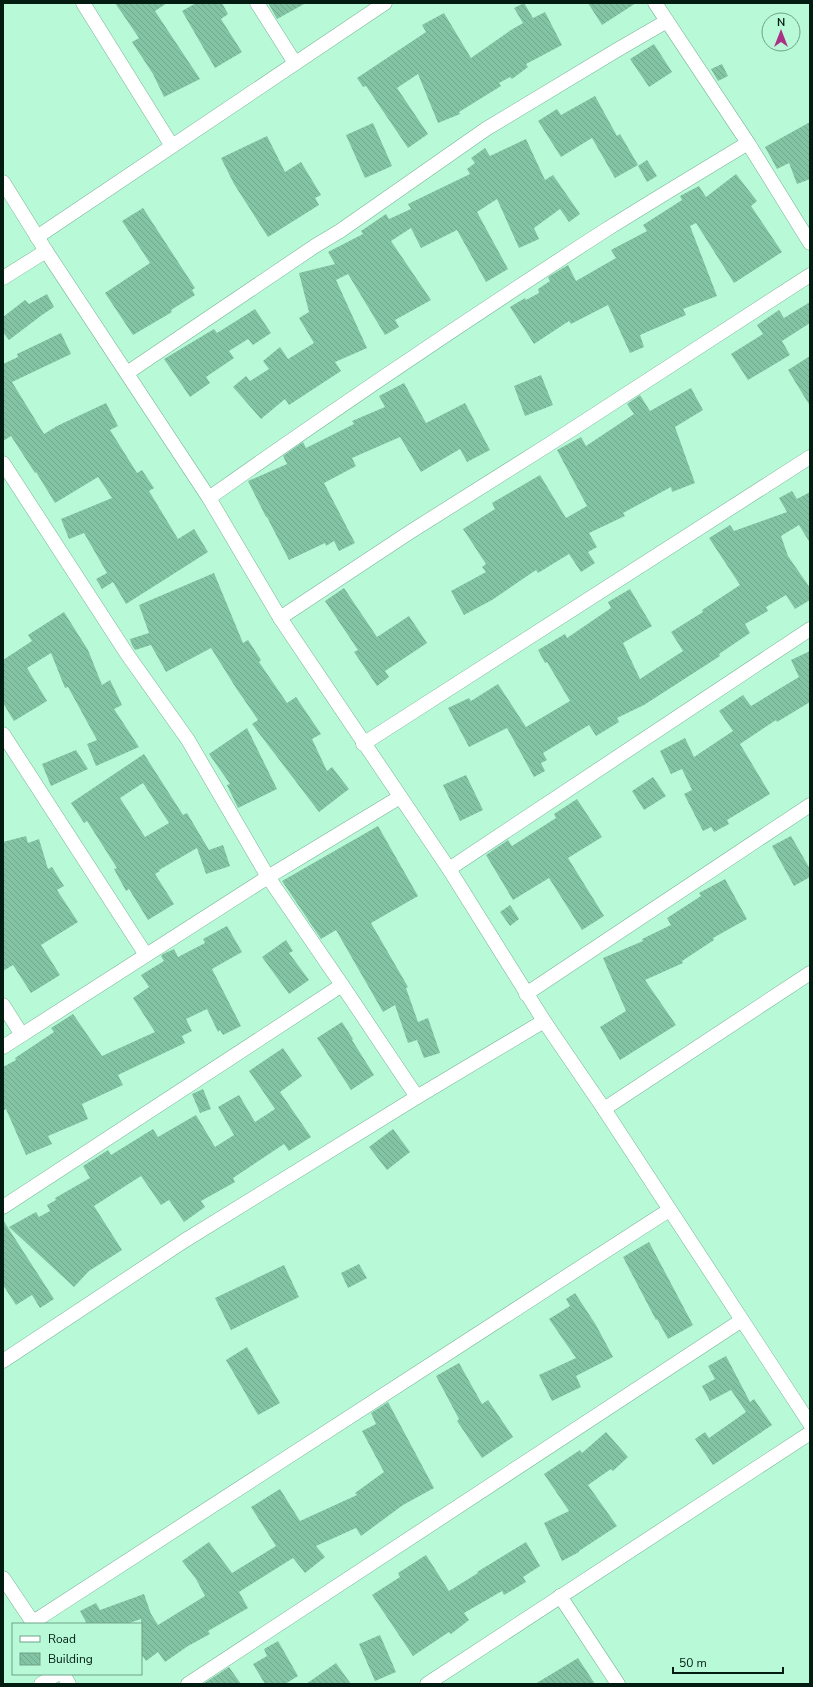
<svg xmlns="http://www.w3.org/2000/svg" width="813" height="1687" font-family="'Nunito Sans',sans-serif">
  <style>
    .building { fill: url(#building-back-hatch); fill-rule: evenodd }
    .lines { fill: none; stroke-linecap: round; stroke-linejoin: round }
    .minor-casing { stroke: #75b596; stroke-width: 15 }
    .minor { stroke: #fff; stroke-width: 14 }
  </style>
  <defs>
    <pattern id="building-back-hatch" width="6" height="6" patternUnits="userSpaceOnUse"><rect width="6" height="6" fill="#83c4a4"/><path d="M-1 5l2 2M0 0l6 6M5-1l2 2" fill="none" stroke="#70a88c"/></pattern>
  </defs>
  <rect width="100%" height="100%" fill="#b8fad8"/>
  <g class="building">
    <polygon points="115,3 167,3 155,11 200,79 164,97 153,74 132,42 139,38"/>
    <polygon points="196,3 222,3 228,14 221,19 242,52 215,68 182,11"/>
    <polygon points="268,3 306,3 277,19"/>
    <polygon points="524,3 533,18 545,12 562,45 526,64 528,67 512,79 510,77 499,83 501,86 459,112 460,114 438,123 418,74 397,88 428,134 408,148 366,86 363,87 357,78 426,32 422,25 444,13 471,58 511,30 523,23 514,8"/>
    <polygon points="588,3 636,3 602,25"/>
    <polygon points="654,44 672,72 649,87 630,59"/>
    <polygon points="722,64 728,76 718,81 711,69"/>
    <polygon points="595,96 617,136 620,134 638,165 615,178 592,138 561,157 538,121 557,109 561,115"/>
    <polygon points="810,122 810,179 797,184 789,163 777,169 765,147"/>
    <polygon points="373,123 392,166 365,178 346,135"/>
    <polygon points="267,136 285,172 301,162 321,195 315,198 319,205 268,237 234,184 221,158"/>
    <polygon points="526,139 545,180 553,175 580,214 569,222 560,209 534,228 539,239 519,248 497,199 477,212 508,269 486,282 457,230 421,248 411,228 391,241 431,300 395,320 399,327 385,335 348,274 336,280 367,348 335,362 341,371 289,405 285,399 261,419 233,387 246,376 250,381 269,369 263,361 280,347 288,359 314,343 299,318 309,312 299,273 335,264 328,252 363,234 361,231 386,214 389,219 411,209 408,204 470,174 467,169 475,163 471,158 485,148 490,156"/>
    <polygon points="647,160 657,176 647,182 638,166"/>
    <polygon points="736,174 757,201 751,206 782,252 734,283 696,223 690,226 717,296 683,309 686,315 640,335 644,347 630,353 608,305 571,324 569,321 534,344 510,307 525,298 526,300 539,293 538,289 550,281 548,277 568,265 576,281 616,258 611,250 647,231 643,225 682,200 680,196 699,186 706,197"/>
    <polygon points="143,208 195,288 192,290 195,295 171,310 172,312 133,335 105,293 150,263 122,221"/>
    <polygon points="47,294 54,307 42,315 9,340 3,332 3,317 25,300 29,304"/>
    <polygon points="810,302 810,323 782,341 790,355 748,380 731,354 763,334 757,325 779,310 784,318"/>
    <polygon points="255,309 271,333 253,345 248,339 229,351 234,358 206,377 210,383 190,397 164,359 214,329 217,333"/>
    <polygon points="61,333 71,354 12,382 44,434 57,426 106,403 118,426 110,430 137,473 142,470 154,488 149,491 178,539 194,529 208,552 126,604 113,582 102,589 96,579 107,573 84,533 69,539 61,519 112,498 98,477 55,503 36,472 35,473 11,436 3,441 3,364 18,357 17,354"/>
    <polygon points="810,356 810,406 788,370"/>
    <polygon points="541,375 553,405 525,416 514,386"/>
    <polygon points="404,383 426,423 465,403 490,450 467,462 460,449 421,472 400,437 352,458 356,466 324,483 355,543 339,551 334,541 326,546 325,543 289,560 267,517 266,517 248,481 287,464 283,456 303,442 306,448 354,424 352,421 385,407 379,396"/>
    <polygon points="691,388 703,410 675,427 695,483 672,492 671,487 623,513 625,516 589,533 597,547 588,552 595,563 581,572 569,554 538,573 536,570 492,600 464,615 451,591 486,572 482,567 486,564 463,529 495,509 492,503 540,475 566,518 587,506 557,450 581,437 586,446 634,414 627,404 640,395 650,411"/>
    <polygon points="792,491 797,499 810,492 810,543 799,525 781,536 788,556 810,588 810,600 795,609 786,595 766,607 768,611 745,624 750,633 719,654 720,656 644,705 617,718 619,722 596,736 589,725 543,753 547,760 541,763 545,771 534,777 507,728 469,747 448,708 469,698 471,701 498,684 526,727 570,701 547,662 545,663 538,650 565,634 567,638 611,608 608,602 630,589 652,626 623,643 640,679 683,651 671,632 703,612 702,610 740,585 709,538 730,525 734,531 787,512 779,498"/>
    <polygon points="214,573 243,643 248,640 261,660 259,662 287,703 296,697 321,734 312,739 327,771 332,767 349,789 319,812 252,724 258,720 236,688 211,648 166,672 151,645 135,650 132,645 130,639 149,633 139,605"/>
    <polygon points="344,588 377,637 409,616 427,643 385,671 389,677 377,686 354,652 358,650 325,601"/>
    <polygon points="64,612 88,650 102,685 110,680 122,705 114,709 139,747 96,766 87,744 97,740 68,687 65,688 51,653 27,668 47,701 14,721 3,703 3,660 32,641 28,635"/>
    <polygon points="810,651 810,702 777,722 776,720 740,744 770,794 727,820 729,824 714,832 711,827 703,831 684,794 692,790 682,769 671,774 660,751 685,738 694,757 733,731 719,711 743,695 751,706 799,677 791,660"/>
    <polygon points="247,728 277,789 238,808 227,785 230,784 209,754"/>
    <polygon points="76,750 88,769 51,786 42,764"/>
    <path d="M144 754 183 815 187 813 209 850 223 845 230 866 206 874 197 848 159 870 160 871 155 874 174 904 148 920 129 889 126 891 114 869 117 868 87 821 84 823 71 803ZM143 783 169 823 145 837 120 798Z"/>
    <polygon points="466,775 483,810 460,821 443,785"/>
    <polygon points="653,777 666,796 644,810 632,791"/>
    <polygon points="577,799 602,837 568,858 604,916 582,930 549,878 513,900 486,855 508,840 512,846 556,818 554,814"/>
    <polygon points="378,826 418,896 371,923 408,987 406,988 418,1022 428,1018 440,1053 424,1058 417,1040 408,1043 395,1005 383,1012 336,930 321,939 282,881"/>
    <polygon points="26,836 28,843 39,839 48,869 52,867 64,886 57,890 78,922 41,945 60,975 31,993 13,965 3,971 3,842"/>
    <polygon points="791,836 810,869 810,877 794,886 772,846"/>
    <polygon points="725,879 747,919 713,938 714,940 682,961 683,963 645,980 676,1025 620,1060 600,1027 626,1011 603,958 643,941 642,939 671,925 667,918 701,896 699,893"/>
    <polygon points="510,905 519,919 510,926 500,912"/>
    <polygon points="227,926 242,952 212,969 241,1026 223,1035 220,1030 218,1032 207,1009 186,1019 192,1031 182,1036 185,1043 118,1075 123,1085 82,1104 88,1119 48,1136 52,1144 26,1155 6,1109 3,1111 3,1067 16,1060 15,1058 54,1032 51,1028 73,1014 102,1056 155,1032 133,998 149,987 141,975 164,961 161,956 163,954 174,949 178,957 205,943 203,939"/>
    <polygon points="286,940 293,951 289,953 309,980 289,994 262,957"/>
    <polygon points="342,1022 353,1039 352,1040 374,1075 351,1090 317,1038"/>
    <polygon points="283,1048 302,1076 280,1092 311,1137 289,1151 284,1144 233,1178 235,1182 201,1201 205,1207 184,1222 169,1200 161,1205 141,1176 94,1206 122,1250 89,1271 74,1287 9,1227 36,1212 39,1217 50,1211 47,1205 56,1200 55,1198 90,1178 83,1166 108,1150 111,1155 153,1129 158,1137 196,1115 215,1147 234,1135 218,1107 239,1095 255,1122 275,1109 249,1071"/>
    <polygon points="203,1089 211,1109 200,1113 192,1094"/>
    <polygon points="393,1129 410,1152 387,1170 369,1147"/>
    <polygon points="3,1220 54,1299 40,1308 32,1295 16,1305 3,1285"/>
    <polygon points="649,1242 693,1325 668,1339 657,1319 656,1320 623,1257"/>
    <polygon points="359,1264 367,1278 348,1288 341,1273"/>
    <polygon points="284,1265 299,1297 231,1330 215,1298"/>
    <polygon points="575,1293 596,1325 613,1357 576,1376 581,1387 552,1401 539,1375 576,1358 549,1319 570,1306 566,1299"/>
    <polygon points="247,1347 280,1403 258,1415 226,1360"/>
    <polygon points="726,1356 750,1402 754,1399 772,1425 713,1465 695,1439 705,1432 709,1438 746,1412 731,1390 710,1401 702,1386 715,1379 708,1366"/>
    <polygon points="459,1363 482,1404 488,1400 513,1437 482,1458 457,1421 459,1419 436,1376"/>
    <polygon points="388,1402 434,1488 403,1505 361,1536 356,1528 316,1546 325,1557 305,1573 293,1558 239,1592 248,1608 208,1631 210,1634 188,1646 165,1662 158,1652 146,1661 141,1654 141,1619 126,1624 87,1624 80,1611 96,1603 100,1610 144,1594 151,1614 158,1625 205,1596 196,1579 182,1561 209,1542 232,1573 276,1546 251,1507 280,1489 300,1521 357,1495 355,1493 384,1472 362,1431 376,1424 371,1413"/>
    <polygon points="606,1432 628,1457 613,1471 611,1469 588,1485 617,1526 579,1551 579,1552 562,1561 544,1523 569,1511 544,1474 580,1450 582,1453"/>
    <polygon points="526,1542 540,1566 523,1577 526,1582 504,1595 502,1591 464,1613 469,1620 451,1634 449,1632 413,1656 372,1595 400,1577 398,1573 426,1555 449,1591 478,1573 477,1572"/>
    <polygon points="380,1635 396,1672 375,1681 359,1644"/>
    <polygon points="278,1641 298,1676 285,1684 265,1684 253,1664 267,1656 264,1649"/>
    <polygon points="578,1658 595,1684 535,1684"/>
    <polygon points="336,1663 351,1684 306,1684"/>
    <polygon points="229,1667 241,1684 203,1684"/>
  </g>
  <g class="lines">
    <g class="minor-casing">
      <g id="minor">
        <polyline points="83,3 172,146"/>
        <polyline points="257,3 295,63"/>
        <polyline points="655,3 748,143 810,243"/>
        <polyline points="3,182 46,251 209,498 280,618 449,869 544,1021 604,1109 810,1424"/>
        <polyline points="37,237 385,3"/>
        <polyline points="3,278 46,251"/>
        <polyline points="127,373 315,246 340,231 486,129 617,50 667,21"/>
        <polyline points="3,463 127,654 188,740 268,877 342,985"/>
        <path d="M209 498C339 406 471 317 604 231 652 201 700 172 748 143"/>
        <polyline points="280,618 410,532 548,445 810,275"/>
        <polyline points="3,734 146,955"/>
        <polyline points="363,744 810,457"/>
        <polyline points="449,869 810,629"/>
        <polyline points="526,994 810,805"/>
        <polyline points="3,1005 22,1035"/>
        <polyline points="3,1047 268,877 400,797"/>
        <polyline points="604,1109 810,973"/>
        <polyline points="3,1207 342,985 417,1097"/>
        <polyline points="3,1361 184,1241 417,1097 544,1021"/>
        <polyline points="3,1578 34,1624"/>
        <polyline points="560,1596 618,1684"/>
        <polyline points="33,1622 669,1210"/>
        <polyline points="63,1674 69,1684"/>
        <polyline points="41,1684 57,1674"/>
        <polyline points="188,1684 742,1320"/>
        <polyline points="427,1684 810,1433"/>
      </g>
    </g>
    <use href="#minor" class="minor"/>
  </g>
  <rect width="813" height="1687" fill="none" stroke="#021c11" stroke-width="8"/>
  <rect x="12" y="1623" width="130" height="52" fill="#b8fad8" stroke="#6fa188"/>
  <rect x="20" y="1636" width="20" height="6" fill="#ffffff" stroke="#6fa188"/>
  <text x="48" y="1643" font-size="12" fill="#021c11">Road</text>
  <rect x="20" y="1653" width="20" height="12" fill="url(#building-back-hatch)" stroke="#6fa188"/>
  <text x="48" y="1663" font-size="12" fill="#021c11">Building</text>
  <g transform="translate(781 32)"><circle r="19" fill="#b8fad8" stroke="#6fa188"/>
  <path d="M0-3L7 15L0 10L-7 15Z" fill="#ab3186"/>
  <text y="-6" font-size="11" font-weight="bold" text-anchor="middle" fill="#021c11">N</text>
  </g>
  <path d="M673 1667v6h110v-6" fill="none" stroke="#021c11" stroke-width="2"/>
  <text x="679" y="1667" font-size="12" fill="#021c11" stroke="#b8fad8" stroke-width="3" paint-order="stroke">50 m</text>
</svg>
